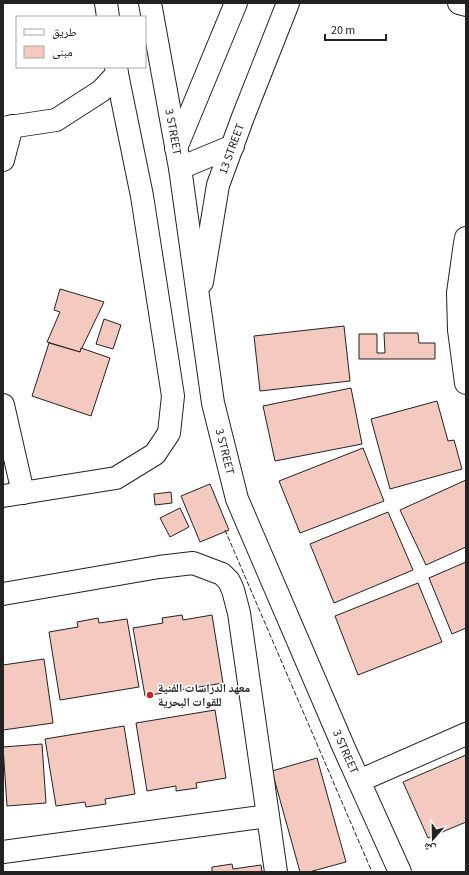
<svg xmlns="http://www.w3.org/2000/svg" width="469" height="875" font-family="'Source Sans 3','Noto Naskh Arabic',sans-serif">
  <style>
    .building { fill: #f3c9c0; stroke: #222 }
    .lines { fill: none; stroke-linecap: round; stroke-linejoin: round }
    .minor-casing { stroke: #222; stroke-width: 24 }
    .minor { stroke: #fff; stroke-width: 22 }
    .fence { stroke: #222; stroke-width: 1; stroke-dasharray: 5 2; stroke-linecap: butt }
    .poi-dot { fill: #c62828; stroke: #fff; stroke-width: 1.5 }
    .labels { text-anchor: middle; stroke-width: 3; stroke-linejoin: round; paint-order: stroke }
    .street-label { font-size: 12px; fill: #222; stroke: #fff }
    .poi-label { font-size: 12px; font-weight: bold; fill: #222; stroke: #fff; text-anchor: start }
  </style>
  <rect width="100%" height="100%" fill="#fff"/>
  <g class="building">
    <polygon points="60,289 104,302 80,352 47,342 60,312 54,310"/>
    <polygon points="104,319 121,325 113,349 96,344"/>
    <polygon points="344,326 350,381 260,391 254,336"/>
    <polygon points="384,333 418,333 419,343 435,343 435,359 359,359 359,334 377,334 377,353 385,353"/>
    <polygon points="49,343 80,352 81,348 110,358 91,416 32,396"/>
    <polygon points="351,388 362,444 275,461 263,406"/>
    <polygon points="437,401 448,441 454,440 462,469 390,489 371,419"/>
    <polygon points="363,448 384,501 300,533 279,481"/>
    <polygon points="466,480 466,547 426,565 400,510"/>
    <polygon points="210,484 229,530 200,542 181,496"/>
    <polygon points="171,492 172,503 155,505 154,494"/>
    <polygon points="180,508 189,527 170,537 160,518"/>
    <polygon points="388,512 413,570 334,603 310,544"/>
    <polygon points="466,562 466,628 452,634 429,578"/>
    <polygon points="418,583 442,642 358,675 335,616"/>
    <polygon points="182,615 183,620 212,615 223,683 145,696 133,628 163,623 162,618"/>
    <polygon points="98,618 99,623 127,619 139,687 60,700 49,632 78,627 77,622"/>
    <polygon points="44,659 53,723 3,730 3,665"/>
    <polygon points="215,710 226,778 196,783 197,788 176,791 176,786 147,791 136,723"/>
    <polygon points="124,726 135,794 105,799 106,804 86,807 85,802 56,806 45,739"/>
    <polygon points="42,744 46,803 7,806 3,747"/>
    <polygon points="466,755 466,822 428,838 403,782"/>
    <polygon points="317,758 346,862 309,872 300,872 272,771"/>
    <polygon points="232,864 233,869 261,865 262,872 212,872 212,867"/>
  </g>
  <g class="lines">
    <g class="minor-casing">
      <g id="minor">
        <polyline points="106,3 108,17"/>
        <path id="s1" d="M150 3 180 168 213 403 237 499 344 748 400 872"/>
        <polyline points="459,3 466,5"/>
        <polyline points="3,128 56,120 101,91 117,74 116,67"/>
        <polyline points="176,148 236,3"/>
        <polyline points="3,160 12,126"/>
        <polyline points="180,168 233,146"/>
        <polyline points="466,238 465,243 458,293 459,330 466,383"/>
        <path id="s2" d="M202 282 218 185 243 117 288 3"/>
        <polyline points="3,405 23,493"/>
        <polyline points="3,496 116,478 155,454 169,433 173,396 142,196 117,74"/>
        <polyline points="3,594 159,567 193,563 222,574 229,581 233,590 239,613 276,872"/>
        <polyline points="359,781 466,734"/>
        <polyline points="3,852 268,816"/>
      </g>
    </g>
    <use href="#minor" class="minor"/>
    <polyline class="fence" points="225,530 372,872"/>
  </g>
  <circle class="poi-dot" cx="150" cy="695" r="4"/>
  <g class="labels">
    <g class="street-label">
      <text dy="4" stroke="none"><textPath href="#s1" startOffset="131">3 STREET</textPath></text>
      <text dy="4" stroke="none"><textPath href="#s2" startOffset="137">13 STREET</textPath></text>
      <text dy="4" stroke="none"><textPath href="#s1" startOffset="455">3 STREET</textPath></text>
      <text dy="4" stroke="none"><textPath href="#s1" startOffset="779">3 STREET</textPath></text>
    </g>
    <g class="poi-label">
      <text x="158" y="692">معهد الدراسات الفنية<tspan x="158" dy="14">للقوات البحرية</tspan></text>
    </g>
  </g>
  <rect width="469" height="875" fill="none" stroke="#222222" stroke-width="8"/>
  <rect x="16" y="16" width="130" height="52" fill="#ffffff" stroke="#a7a7a7"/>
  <rect x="24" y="29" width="20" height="6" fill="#ffffff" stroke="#a7a7a7"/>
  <text x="52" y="36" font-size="12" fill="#222222">طريق</text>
  <rect x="24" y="46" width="20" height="12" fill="#f3c9c0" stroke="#a7a7a7"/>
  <text x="52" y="56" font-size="12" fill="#222222">مبنى</text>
  <g transform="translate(433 839) rotate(200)" stroke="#ffffff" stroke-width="3" paint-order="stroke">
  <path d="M0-3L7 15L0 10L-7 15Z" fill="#222222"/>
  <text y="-6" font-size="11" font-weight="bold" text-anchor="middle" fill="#222222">ش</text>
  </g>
  <path d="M325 34v6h61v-6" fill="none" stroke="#222222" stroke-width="2"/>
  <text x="331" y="34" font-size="12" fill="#222222" stroke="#ffffff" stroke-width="3" paint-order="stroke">20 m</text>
</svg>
